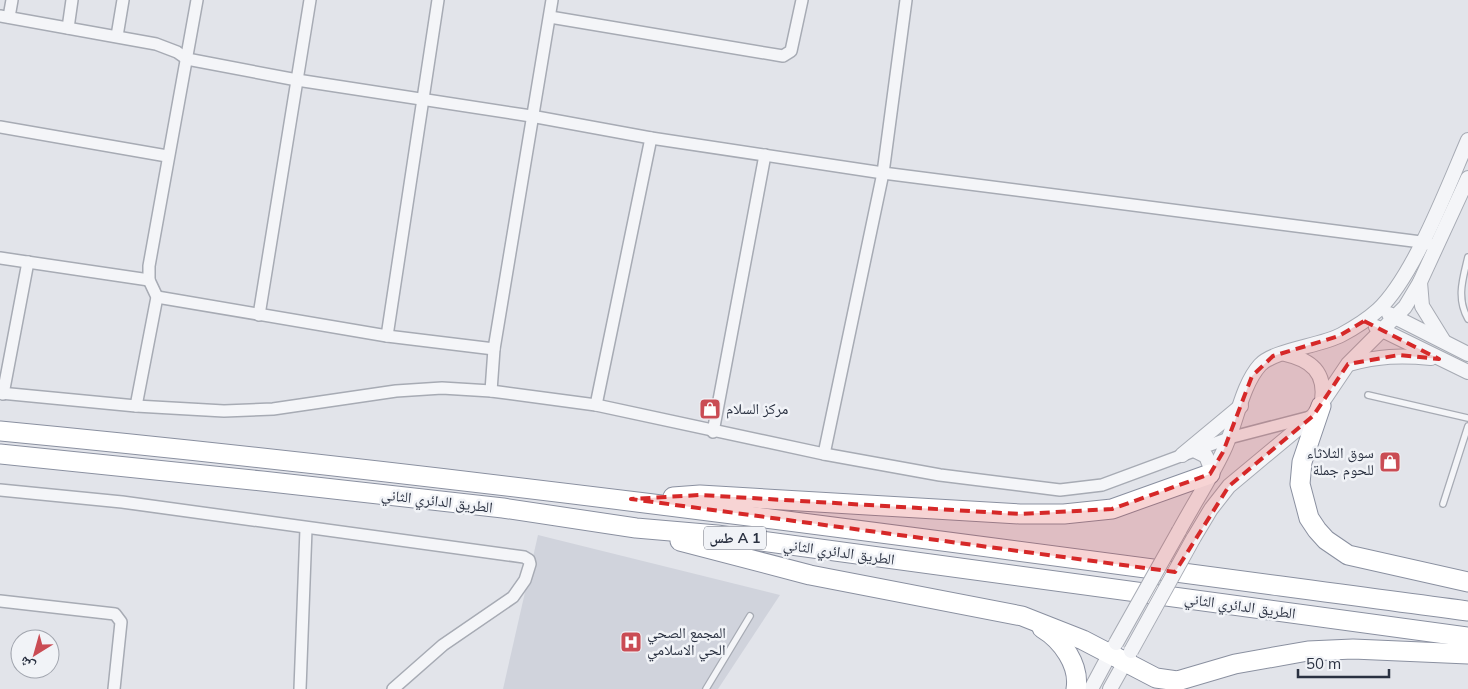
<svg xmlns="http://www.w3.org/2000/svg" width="1468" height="689" font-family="Mulish,'Noto Naskh Arabic',sans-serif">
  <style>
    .built { fill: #d0d3dc }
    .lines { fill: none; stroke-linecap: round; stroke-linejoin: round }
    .service-casing { stroke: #a7abb4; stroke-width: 8 }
    .minor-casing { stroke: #a7abb4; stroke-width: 14 }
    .tertiary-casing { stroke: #a7abb4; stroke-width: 16 }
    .trunk-casing { stroke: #8a90a0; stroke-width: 21 }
    .service { stroke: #f4f5f8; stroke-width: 5.5 }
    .minor { stroke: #f4f5f8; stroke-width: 11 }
    .tertiary { stroke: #f4f5f8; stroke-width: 14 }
    .trunk { stroke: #fff; stroke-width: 19 }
    .tertiary-bridge-casing { stroke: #a7abb4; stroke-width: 16; stroke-linecap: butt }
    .tertiary-bridge { stroke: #f4f5f8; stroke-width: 14 }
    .marked { fill: #d62828; fill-opacity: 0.2; stroke: #d62828; stroke-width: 4; stroke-dasharray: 10 6; stroke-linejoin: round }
    .labels { text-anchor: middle; stroke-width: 5; stroke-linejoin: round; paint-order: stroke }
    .shield { fill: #f1f3f7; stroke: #666b78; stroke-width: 1 }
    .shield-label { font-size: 14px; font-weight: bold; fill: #2a3141 }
    .poi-label { font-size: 15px; fill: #2a3141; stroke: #f1f3f7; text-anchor: start }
    .street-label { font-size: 15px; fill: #2a3141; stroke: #f1f3f7 }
  </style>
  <rect width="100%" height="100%" fill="#e2e4ea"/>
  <polygon class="built" points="538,535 780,595 718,689 503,689"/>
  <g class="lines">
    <g class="service-casing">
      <g id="service">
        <path d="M1468 257C1463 278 1456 298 1468 319"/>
        <polyline points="1368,395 1468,418"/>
        <polyline points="1443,504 1468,426"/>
        <polyline points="706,689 750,616"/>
      </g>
    </g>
    <g class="minor-casing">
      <g id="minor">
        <polyline points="0,16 156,44 177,52 187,59 297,80 531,116 651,138 883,173 1421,242 1436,246"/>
        <polyline points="9,17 12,0"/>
        <polyline points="550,17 783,56 791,51 802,0"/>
        <polyline points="68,28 72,0"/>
        <polyline points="117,36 123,0"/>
        <polyline points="0,127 167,156"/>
        <polyline points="0,258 149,280"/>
        <polyline points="157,297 387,336 494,349"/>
        <polyline points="259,315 310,0"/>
        <polyline points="387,336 438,0"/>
        <polyline points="491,391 494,349 552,0"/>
        <polyline points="0,393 136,406 224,411 273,409 396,391 442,388 491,391 596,405 824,454 940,475 1060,490 1102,485 1229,438 1310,417"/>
        <polyline points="3,394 28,262"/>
        <polyline points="596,405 651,138"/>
        <polyline points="136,406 157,297 149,280 149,266 197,0"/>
        <polyline points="713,432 765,155"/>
        <polyline points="824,454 883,173 906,0"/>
        <polyline points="0,490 122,502 524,557 529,560 530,564 525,580 513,597 443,645 393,689"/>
        <polyline points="0,601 115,614 121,622 114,689"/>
        <polyline points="300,689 306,529"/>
      </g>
    </g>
    <g class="tertiary-casing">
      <g id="tertiary">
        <polyline points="1420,282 1422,306 1443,340"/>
        <polyline points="1389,314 1468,354"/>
        <polyline points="1376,327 1468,372"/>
        <path d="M1285 354C1311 360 1326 372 1322 401"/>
        <path d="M1349 364C1379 356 1400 355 1431 358"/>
        <polyline points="1196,451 1206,456 1212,471"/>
        <polyline points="1182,455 1241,406"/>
        <path d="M1179 531C1193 505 1210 479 1223 452 1236 426 1241 386 1260 365 1274 350 1320 346 1341 335 1354 328 1367 320 1378 310 1414 276 1448 186 1468 140"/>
        <polyline points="1193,539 1211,509 1229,486 1313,416 1348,364 1405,307 1420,282 1468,178"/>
        <polyline points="1091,689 1114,646"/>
        <polyline points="1110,689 1129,655"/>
      </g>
    </g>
    <g class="trunk-casing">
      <g id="trunk">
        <polyline points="1321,406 1302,462 1300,484 1309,518 1317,530 1326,540 1348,555 1468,582"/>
        <path d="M0 431C491 478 979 546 1468 611"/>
        <polyline points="0,454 262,481 503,508 636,528 717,535 1468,637"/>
        <polyline points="673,497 700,495 1020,514 1064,514 1112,509 1210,474"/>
        <polyline points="680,541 810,575 1022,616 1083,640 1156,678 1177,681 1235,664 1308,651 1353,649 1468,654"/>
        <path d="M1042 628C1062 640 1080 665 1076 689"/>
      </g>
    </g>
    <use href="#service" class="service"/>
    <use href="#minor" class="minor"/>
    <use href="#tertiary" class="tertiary"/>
    <use href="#trunk" class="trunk"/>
    <g class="tertiary-bridge-casing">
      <g id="tertiary-bridge">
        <polyline points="1116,643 1179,531"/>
        <polyline points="1131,651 1193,539"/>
      </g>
    </g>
    <use href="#tertiary-bridge" class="tertiary-bridge"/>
  </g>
  <path class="marked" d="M1364 321 1439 359 1399 355 1348 364 1313 416 1229 486 1175 572 631 499 700 495 1020 514 1112 509 1210 474 1223 452 1252 376 1273 356 1339 336Z"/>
  <defs>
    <g id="shop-square" transform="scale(1.125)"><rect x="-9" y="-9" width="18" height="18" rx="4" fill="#ca4c54" stroke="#f1f3f7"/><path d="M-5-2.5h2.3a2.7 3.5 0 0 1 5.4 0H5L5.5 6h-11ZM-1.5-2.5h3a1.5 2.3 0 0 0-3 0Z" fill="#fff"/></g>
    <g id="hospital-square" transform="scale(1.125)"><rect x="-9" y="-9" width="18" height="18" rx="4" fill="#ca4c54" stroke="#f1f3f7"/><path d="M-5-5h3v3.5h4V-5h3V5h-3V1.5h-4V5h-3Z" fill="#fff"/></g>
  </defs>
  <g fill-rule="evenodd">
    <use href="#shop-square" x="710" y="409"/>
    <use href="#shop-square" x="1390" y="462"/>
    <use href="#hospital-square" x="631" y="642"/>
  </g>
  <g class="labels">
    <rect class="shield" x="704" y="526.5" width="62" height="23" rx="4"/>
    <g class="shield-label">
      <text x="735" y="543">طس A 1</text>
    </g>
    <g class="poi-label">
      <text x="726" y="414">مركز السلام</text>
      <text x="1374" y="458" text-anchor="end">سوق الثلاثاء<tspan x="1374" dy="17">للحوم جملة</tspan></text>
      <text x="647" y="638">المجمع الصحي<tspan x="647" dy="17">الحي الاسلامي</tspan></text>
    </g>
    <g class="street-label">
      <text transform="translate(437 501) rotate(7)" y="5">الطريق الدائري الثاني</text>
      <text transform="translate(839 552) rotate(8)" y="5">الطريق الدائري الثاني</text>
      <text transform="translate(1240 606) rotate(8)" y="5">الطريق الدائري الثاني</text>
    </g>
  </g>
  <g transform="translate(35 654) rotate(217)"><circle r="24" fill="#f1f3f7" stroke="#a1a5ae"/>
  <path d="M0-4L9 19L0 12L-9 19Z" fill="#ca4c54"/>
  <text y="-8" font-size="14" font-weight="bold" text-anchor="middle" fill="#2a3141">ش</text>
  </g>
  <path d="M1298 669v8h91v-8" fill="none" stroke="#2a3141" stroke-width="2.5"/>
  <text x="1306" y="669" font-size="15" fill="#2a3141" stroke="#f1f3f7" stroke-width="4" paint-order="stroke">50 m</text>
</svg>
